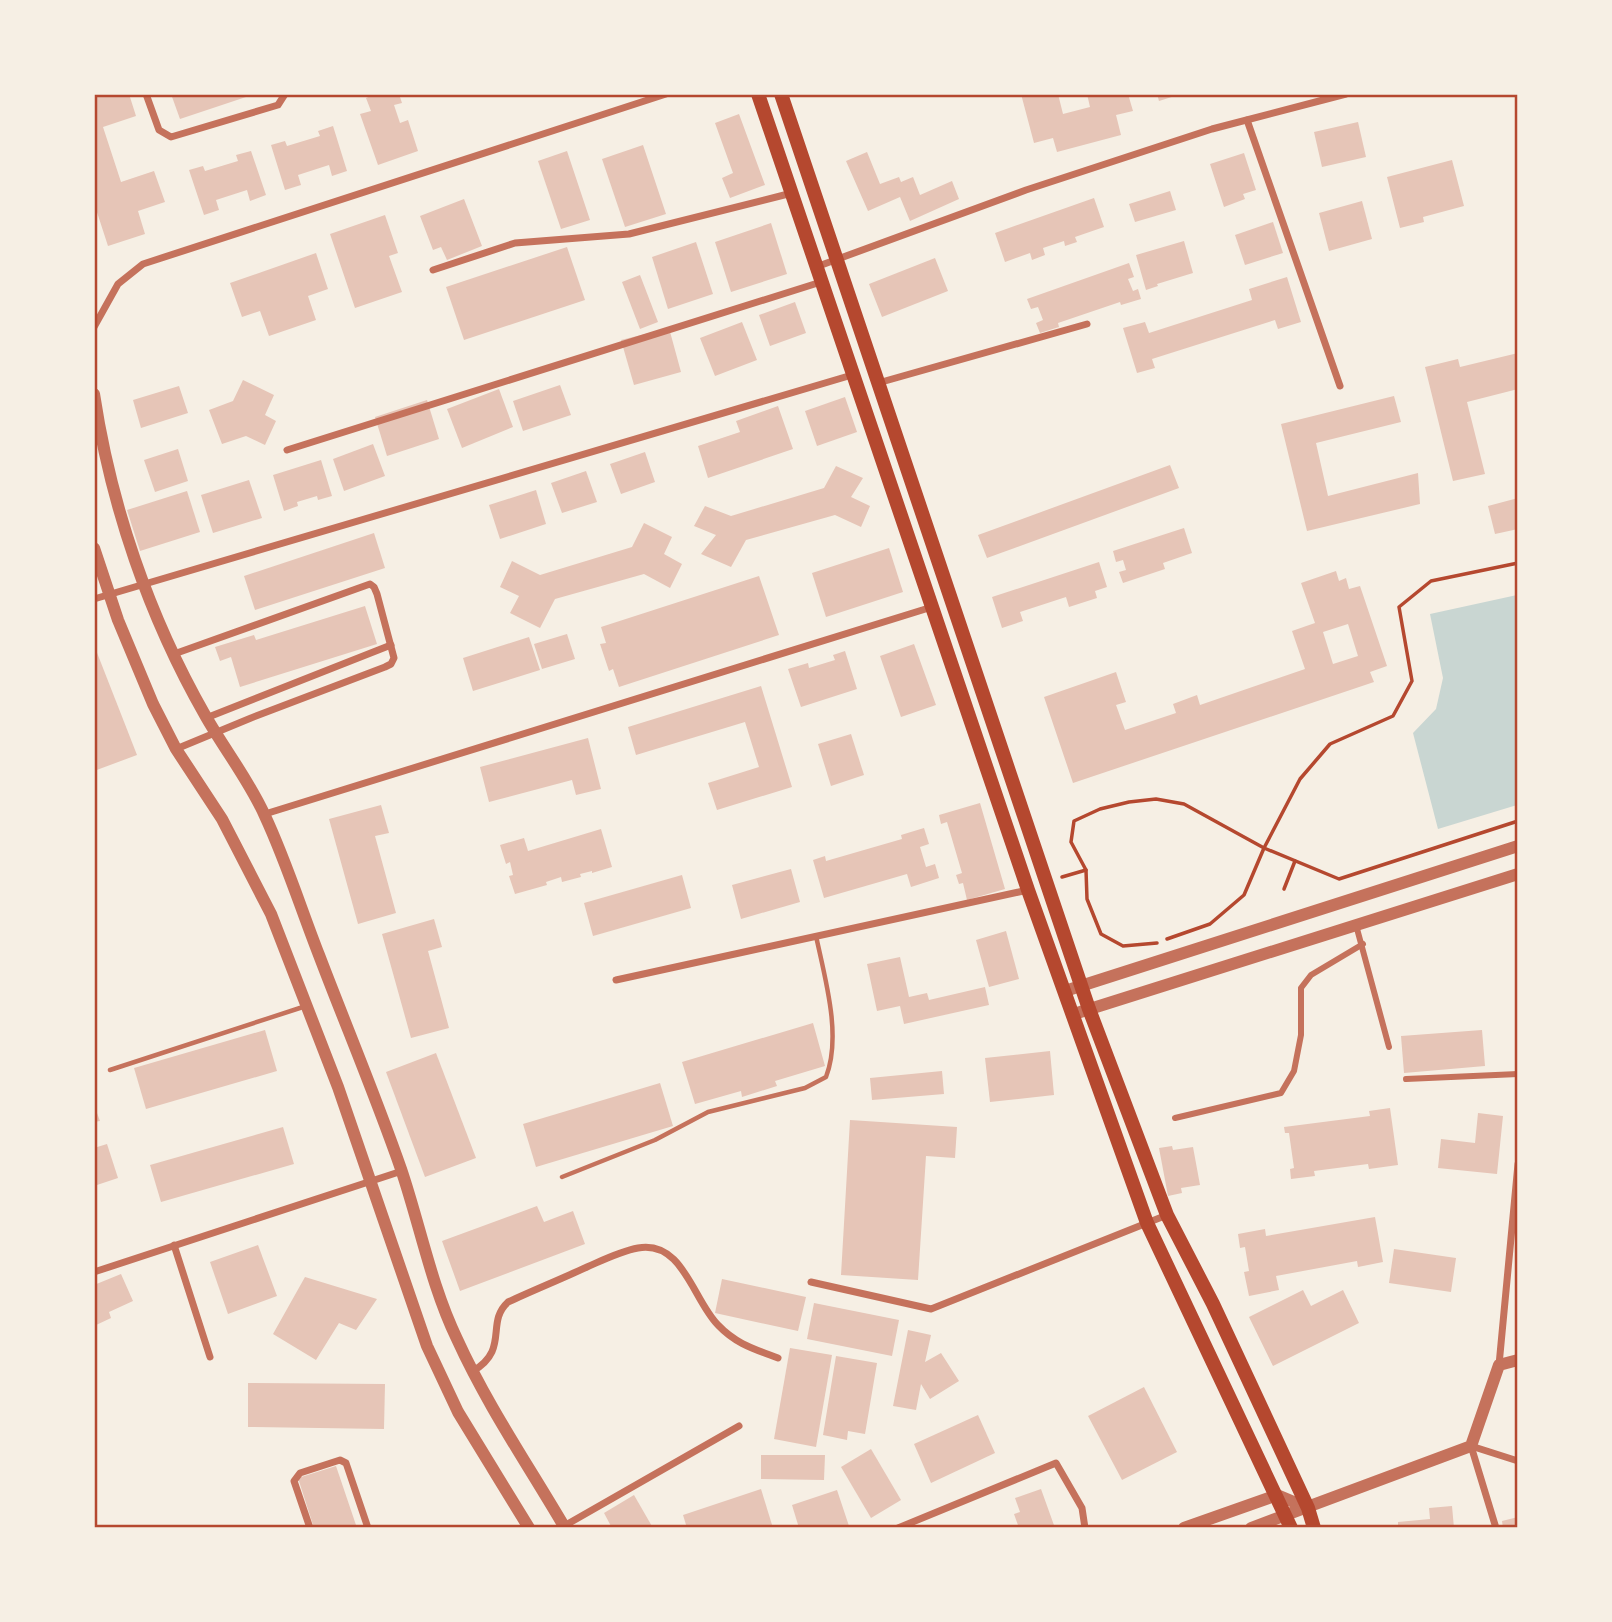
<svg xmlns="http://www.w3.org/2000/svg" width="1612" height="1622" font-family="'Exo 2',sans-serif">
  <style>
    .water { fill: #c9d6d2 }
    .building { fill: #e6c5b7; fill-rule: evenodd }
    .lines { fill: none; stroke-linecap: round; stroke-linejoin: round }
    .path { stroke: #b5482f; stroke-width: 3.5 }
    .service { stroke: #c5725c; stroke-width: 4.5 }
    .pedestrian { stroke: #c5725c; stroke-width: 6 }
    .minor { stroke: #c5725c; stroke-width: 7 }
    .tertiary { stroke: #c5725c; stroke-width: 12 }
    .secondary { stroke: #b5482f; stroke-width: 14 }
    .neatline { fill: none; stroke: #b5482f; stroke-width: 2.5 }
  </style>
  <rect width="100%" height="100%" fill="#f6efe4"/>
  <polygon class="water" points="1517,595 1517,805 1438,829 1413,733 1436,709 1443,678 1430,614"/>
  <g class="building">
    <polygon points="94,94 129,94 136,116 103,127 121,182 154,171 165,202 138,211 145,234 108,246 94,203"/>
    <polygon points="171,94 252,94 252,95 180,119"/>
    <polygon points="375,94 399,94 402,103 394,105 400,123 408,120 418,151 378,165 360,114 371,111 366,98"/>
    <polygon points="1021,94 1058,94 1063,114 1090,107 1087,94 1128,94 1133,111 1116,115 1121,135 1057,152 1053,138 1034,143"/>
    <polygon points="1157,94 1178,94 1178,95 1159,101"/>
    <polygon points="739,114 765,185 730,198 722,178 733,173 715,123"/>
    <polygon points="1358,122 1366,157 1322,167 1314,132"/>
    <polygon points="333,126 347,171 332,176 329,165 298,175 301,185 285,190 271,145 285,141 287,146 320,136 318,131"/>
    <polygon points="643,145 666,214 625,227 602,159"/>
    <polygon points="251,151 266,195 250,201 247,190 216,200 219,210 204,215 189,170 203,166 205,171 238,161 236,155"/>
    <polygon points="567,151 590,220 561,229 538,161"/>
    <polygon points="867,152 880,184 899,177 901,182 913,177 920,195 952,181 959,199 910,221 900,197 868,211 846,161"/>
    <polygon points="1244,153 1256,190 1243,194 1245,199 1224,207 1210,164"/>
    <polygon points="1452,160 1464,206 1423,217 1424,222 1400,228 1387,177"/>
    <polygon points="1170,191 1176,210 1135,222 1129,204"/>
    <polygon points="1094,198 1104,227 1075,237 1077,242 1065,246 1064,241 1043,248 1045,255 1032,260 1030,253 1005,262 995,233"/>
    <polygon points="464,199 482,246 447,260 441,247 433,250 420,216"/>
    <polygon points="1362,201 1372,239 1329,251 1319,213"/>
    <polygon points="385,215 398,253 389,256 402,292 355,308 330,234"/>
    <polygon points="1273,222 1283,253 1245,265 1235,235"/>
    <polygon points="771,223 787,274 731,292 715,242"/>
    <polygon points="1184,241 1193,273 1157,284 1158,286 1146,290 1136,255"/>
    <polygon points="696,242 713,294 668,309 652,257"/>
    <polygon points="567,247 585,300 464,340 446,287"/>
    <polygon points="316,253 328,289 308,296 316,320 269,336 260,311 242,317 230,283"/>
    <polygon points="935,258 948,291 882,317 869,284"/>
    <polygon points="1129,263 1134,277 1128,279 1133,291 1138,289 1141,299 1121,305 1120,302 1058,323 1059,327 1040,333 1036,323 1043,320 1038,307 1031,309 1027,299"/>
    <polygon points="640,275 658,322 640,329 622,282"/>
    <polygon points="1287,277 1301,322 1278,329 1275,320 1152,359 1155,368 1137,373 1123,328 1145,322 1149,333 1252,300 1249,289"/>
    <polygon points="795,302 806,333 770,346 759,315"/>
    <polygon points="742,322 757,360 715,376 700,338"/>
    <polygon points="669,328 681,372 634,385 621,340"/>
    <polygon points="1518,353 1518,389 1467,402 1485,474 1453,481 1425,367 1458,359 1460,367"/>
    <polygon points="243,380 274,395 265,415 276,421 265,445 246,436 222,444 209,410 233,401"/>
    <polygon points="560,385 571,415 523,431 513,401"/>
    <polygon points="179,386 188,413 141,428 133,400"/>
    <polygon points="499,389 513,427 462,448 447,409"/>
    <polygon points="1394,396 1401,422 1316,443 1328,496 1418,473 1420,504 1307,531 1281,424"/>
    <polygon points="845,397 857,432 817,446 805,411"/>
    <polygon points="427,400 439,439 387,456 375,417"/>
    <polygon points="778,406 793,449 708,478 698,446 740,432 736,421"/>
    <polygon points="373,444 385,476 344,491 333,459"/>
    <polygon points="178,449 188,481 155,492 144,460"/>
    <polygon points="645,452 655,482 621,494 610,464"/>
    <polygon points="321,460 332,496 318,500 317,496 297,502 298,506 284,511 273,475"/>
    <polygon points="1170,465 1179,488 987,558 978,535"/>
    <polygon points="836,466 863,478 851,497 870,506 861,527 835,515 746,540 731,567 701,554 716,535 694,526 705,506 731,516 824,488"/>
    <polygon points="586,471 597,502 562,513 551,483"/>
    <polygon points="249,480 262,518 213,533 201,495"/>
    <polygon points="536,490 546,524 500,539 489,505"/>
    <polygon points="187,491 200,532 140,551 127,510"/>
    <polygon points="1518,498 1518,529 1495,534 1488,506"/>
    <polygon points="644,523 672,537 664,554 682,564 670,588 644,574 555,599 540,628 510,613 519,596 500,587 512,561 540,575 632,547"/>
    <polygon points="1184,528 1192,553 1163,563 1165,569 1123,583 1119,572 1126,570 1123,560 1116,562 1113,551"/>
    <polygon points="374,533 385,568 255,610 244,576"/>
    <polygon points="889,548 903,592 826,617 812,573"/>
    <polygon points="1099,562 1107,587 1095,591 1097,598 1069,607 1066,597 1020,612 1023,621 1002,628 992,597"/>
    <path d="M1336 571 1339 581 1346 578 1349 589 1360 586 1387 666 1370 672 1374 682 1073 783 1044 697 1116 672 1126 702 1116 705 1125 730 1176 713 1173 704 1197 695 1200 705 1305 669 1292 631 1315 623 1301 583ZM1348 624 1358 656 1333 664 1323 632Z"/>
    <polygon points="759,576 779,635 619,687 613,669 609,671 600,644 606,643 601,627"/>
    <polygon points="365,606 377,644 240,687 231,657 220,661 215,647 254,635 256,640"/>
    <polygon points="567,634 575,659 542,669 534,644"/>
    <polygon points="529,637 540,670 473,691 463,658"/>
    <polygon points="914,644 936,705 901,717 880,656"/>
    <polygon points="94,645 137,755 94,771"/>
    <polygon points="845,651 857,689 801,707 788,669 808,663 809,668 835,660 833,655"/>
    <polygon points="761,686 792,787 717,810 708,783 759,767 745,722 636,755 628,727"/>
    <polygon points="851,734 864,775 831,786 818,744"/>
    <polygon points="588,738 601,789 576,795 572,780 489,802 480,767"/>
    <polygon points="980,803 1005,889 967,900 963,883 959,884 956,875 962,873 947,822 941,824 939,815"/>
    <polygon points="381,805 389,833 375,836 396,913 358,924 329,819"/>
    <polygon points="924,828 929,844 920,847 926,867 935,864 939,878 911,887 907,874 824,898 813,860 825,856 826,861 902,839 901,835"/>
    <polygon points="601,829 612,867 592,873 592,871 580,874 581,877 562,882 561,877 546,882 547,885 515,894 509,876 513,875 510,862 506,864 500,845 524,838 528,851"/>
    <polygon points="791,869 800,902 741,919 732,885"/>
    <polygon points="682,875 691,908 593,936 584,903"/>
    <polygon points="434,919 442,947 428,951 449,1028 411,1038 382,934"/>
    <polygon points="1006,931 1019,979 989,987 976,940"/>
    <polygon points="900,957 909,997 927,993 929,1000 985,987 989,1005 904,1024 900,1006 877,1011 867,964"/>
    <polygon points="813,1023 825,1066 775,1081 777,1086 742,1097 741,1091 695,1104 682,1062"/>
    <polygon points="265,1030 277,1071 146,1109 134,1068"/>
    <polygon points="1482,1030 1485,1066 1404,1073 1401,1036"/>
    <polygon points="1050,1051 1054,1095 990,1102 985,1058"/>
    <polygon points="436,1053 476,1158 425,1177 386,1072"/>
    <polygon points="942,1071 944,1094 872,1100 870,1078"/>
    <polygon points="660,1083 673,1126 536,1167 523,1124"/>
    <polygon points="94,1105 100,1121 94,1122"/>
    <polygon points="1390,1108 1398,1165 1369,1169 1368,1164 1314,1171 1315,1176 1291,1179 1290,1169 1294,1168 1289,1133 1285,1133 1284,1127 1370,1116 1369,1111"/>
    <polygon points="1478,1113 1503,1116 1497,1174 1438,1168 1441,1139 1475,1143"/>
    <polygon points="850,1120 957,1127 955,1158 926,1156 918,1280 841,1275"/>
    <polygon points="283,1127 294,1164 161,1202 150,1165"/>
    <polygon points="107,1144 118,1178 94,1186 94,1148"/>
    <polygon points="1172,1146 1173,1150 1193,1147 1200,1185 1181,1188 1182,1193 1168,1196 1159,1148"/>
    <polygon points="537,1206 544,1222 573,1211 585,1244 460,1291 442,1241"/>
    <polygon points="1375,1217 1383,1262 1358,1267 1357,1261 1276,1276 1279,1290 1249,1296 1244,1272 1249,1271 1245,1247 1240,1248 1238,1234 1265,1229 1266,1236"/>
    <polygon points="258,1245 277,1296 228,1314 210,1262"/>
    <polygon points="1394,1249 1456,1258 1451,1292 1389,1283"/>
    <polygon points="121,1274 133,1301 109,1312 111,1318 94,1326 94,1285"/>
    <polygon points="305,1277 377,1299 356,1330 339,1323 316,1360 273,1334"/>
    <polygon points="722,1279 806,1297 798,1331 715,1313"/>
    <polygon points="1303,1290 1311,1306 1343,1290 1359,1323 1273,1366 1249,1317"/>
    <polygon points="814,1303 899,1320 892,1356 807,1339"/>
    <polygon points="908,1330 931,1335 925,1362 941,1353 959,1381 930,1399 921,1384 916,1410 893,1406"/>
    <polygon points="790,1348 832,1355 816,1447 774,1439"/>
    <polygon points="836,1356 877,1363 865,1434 848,1431 847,1440 823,1435"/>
    <polygon points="248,1383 385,1384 384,1429 248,1427"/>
    <polygon points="1144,1387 1177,1452 1122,1480 1088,1416"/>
    <polygon points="978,1415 995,1453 931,1483 914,1444"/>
    <polygon points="871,1449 901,1500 871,1518 841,1467"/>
    <polygon points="761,1455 825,1455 824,1480 761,1479"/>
    <polygon points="336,1466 357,1528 314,1528 298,1478"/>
    <polygon points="761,1489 773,1528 687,1528 683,1515"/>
    <polygon points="1041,1489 1055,1528 1019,1528 1014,1514 1020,1512 1015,1498"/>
    <polygon points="837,1490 849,1526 799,1528 792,1505"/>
    <polygon points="634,1495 653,1528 612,1528 604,1513"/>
    <polygon points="1452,1506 1454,1528 1398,1528 1398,1522 1430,1519 1429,1508"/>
    <polygon points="1518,1517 1518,1528 1503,1528 1502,1521"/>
  </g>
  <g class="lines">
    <g class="path">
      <polyline points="1062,877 1086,870"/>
      <polyline points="1284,889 1295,861"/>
      <polyline points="1167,939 1210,924 1244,895 1264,848 1300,779 1330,744 1393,716 1412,681 1399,607 1431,581 1518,563"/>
      <polyline points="1157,943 1123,946 1101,934 1087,899 1086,870 1071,842 1074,821 1100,809 1129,802 1156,799 1184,804 1264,848 1339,879 1518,821"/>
    </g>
    <g class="service">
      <polyline points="110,1070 306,1006"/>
      <path d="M562 1177 655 1140 708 1112 805 1088 826 1077C842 1036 825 978 816 936"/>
    </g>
    <g class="pedestrian">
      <polyline points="1356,925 1389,1047"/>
      <polyline points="1406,1079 1518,1074"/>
      <polyline points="1175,1118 1281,1093 1294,1071 1301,1035 1301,988 1311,975 1363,944"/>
    </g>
    <g class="minor">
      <polyline points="146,94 159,130 171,137 278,105 285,94"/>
      <polyline points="1247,120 1340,386"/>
      <polyline points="816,267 1026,190 1212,129 1346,94"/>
      <polyline points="433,270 515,243 629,234 792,193"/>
      <polyline points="94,327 118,284 143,264 666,94"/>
      <polyline points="878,383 1087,324"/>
      <polyline points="287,450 821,282"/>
      <polyline points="94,599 852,375"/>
      <polyline points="174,654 370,584 374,587 377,594 394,658 391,664 385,667 251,718 176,749"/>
      <polyline points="206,718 391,645"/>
      <polyline points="265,814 932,607"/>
      <polyline points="616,980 1028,890"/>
      <polyline points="174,1245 210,1357"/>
      <polyline points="94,1272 402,1171"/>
      <polyline points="811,1282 931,1309 1167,1215"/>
      <polyline points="1499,1365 1518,1164"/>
      <path d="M473 1371C510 1349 485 1323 508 1302 534 1290 561 1279 587 1267 603 1260 621 1251 638 1248 683 1240 693 1300 718 1325 736 1344 754 1349 778 1358"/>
      <polyline points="1471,1446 1496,1528"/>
      <polyline points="1471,1446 1518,1461"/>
      <polyline points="564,1526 739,1426"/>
      <polyline points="310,1528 294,1481 300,1473 340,1460 346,1463 368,1528"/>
      <polyline points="898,1528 1056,1463 1082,1508 1085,1528"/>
    </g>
    <g class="tertiary">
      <path d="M94 394C111 506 149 617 205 715 224 749 249 780 265 816 286 861 301 909 319 955 346 1026 376 1097 401 1169 420 1225 431 1285 457 1339 487 1405 528 1465 565 1528"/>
      <polyline points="94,548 118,620 153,704 176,749 222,819 271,914 338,1087 427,1346 458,1412 529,1528"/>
      <polyline points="1065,991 1518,846"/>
      <polyline points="1074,1014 1518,874"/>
      <polyline points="1184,1528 1277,1495 1308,1508"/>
      <polyline points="1251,1528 1471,1446 1499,1365 1518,1360"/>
    </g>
    <g class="secondary">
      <polyline points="758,94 1028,890 1147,1223 1291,1528"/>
      <polyline points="781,94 1089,1009 1167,1215 1213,1304 1308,1508 1314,1528"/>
    </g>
  </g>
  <rect width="1612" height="1622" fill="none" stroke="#f6efe4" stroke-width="192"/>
  <rect x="96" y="96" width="1420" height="1430" class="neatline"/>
</svg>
